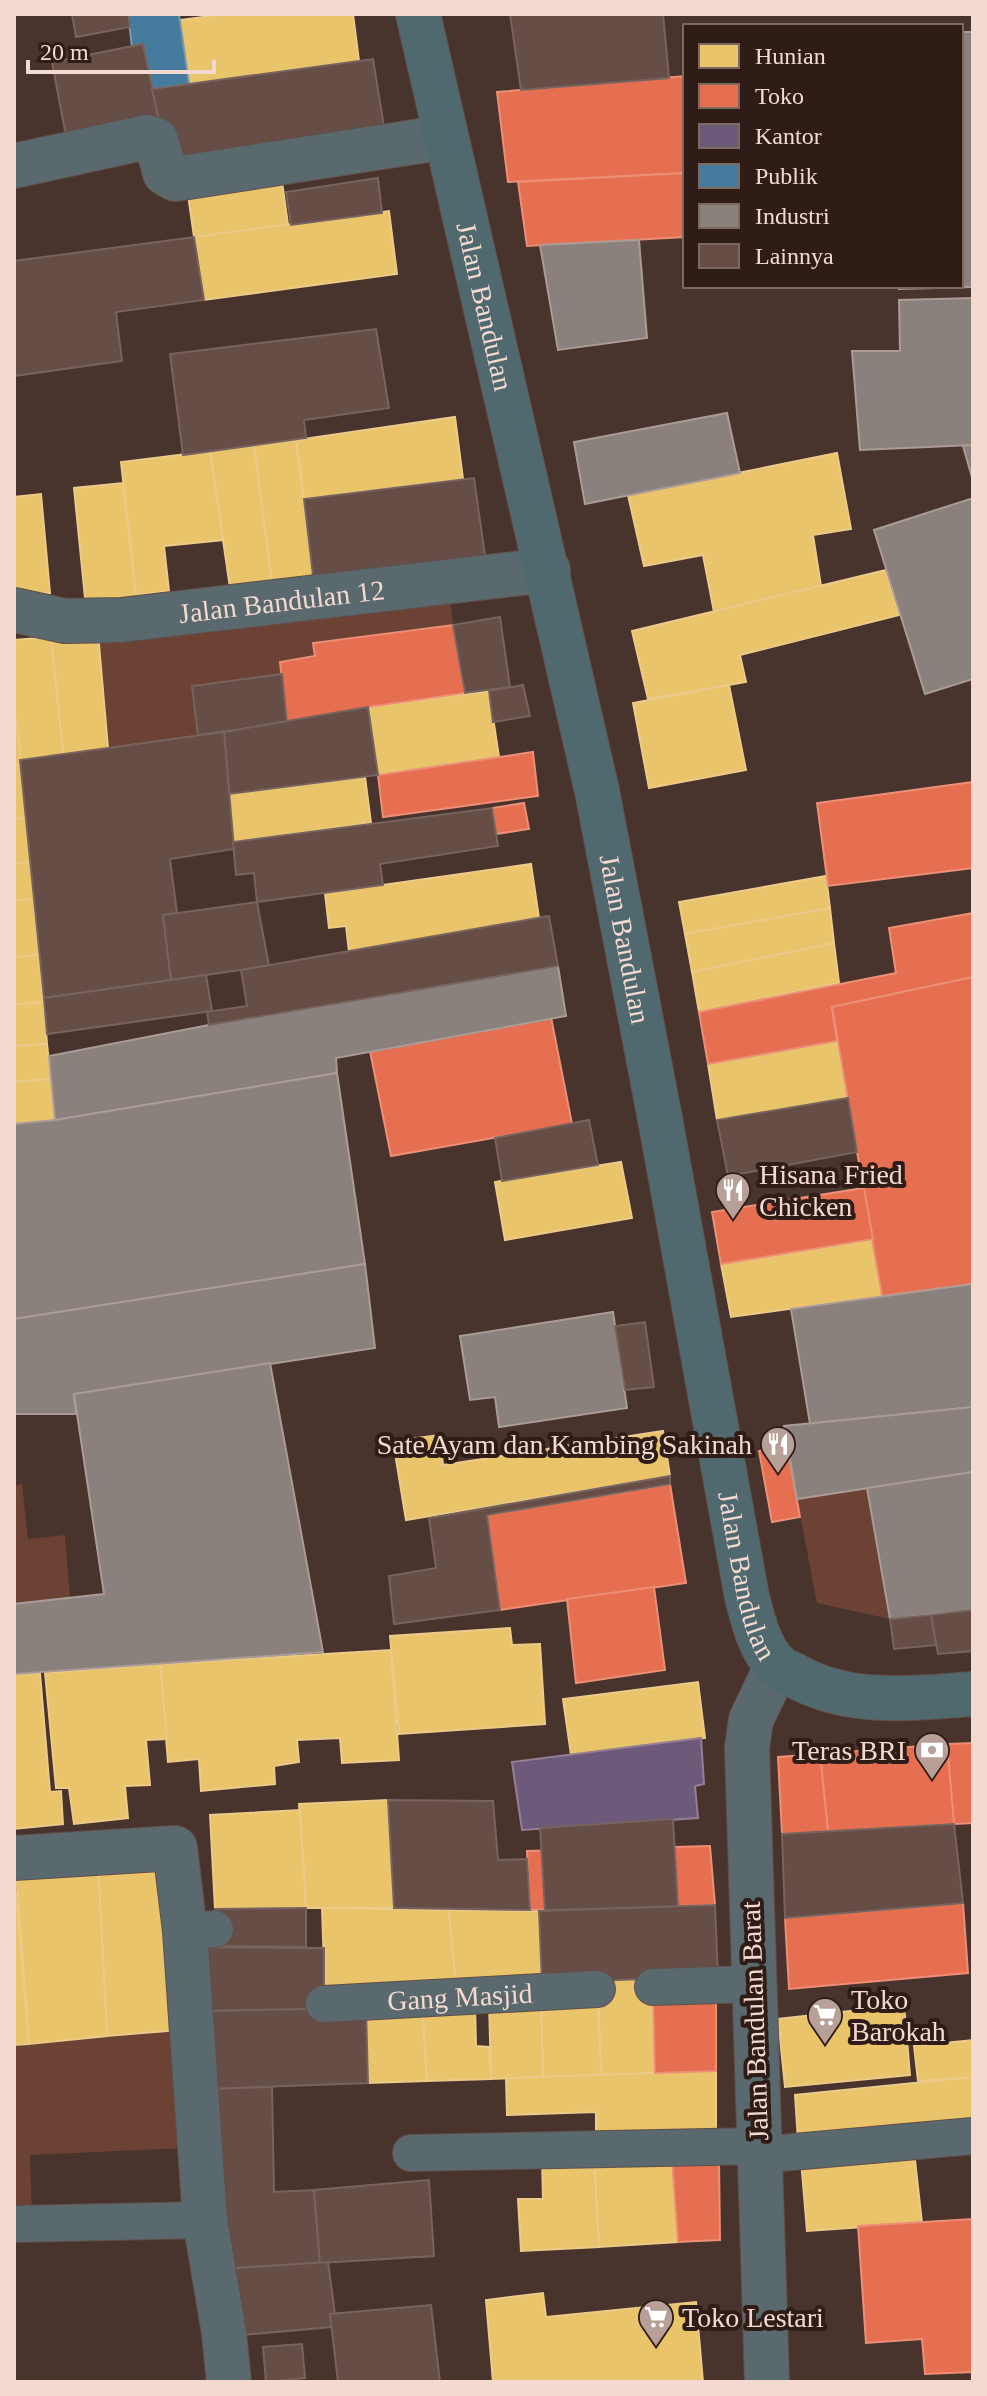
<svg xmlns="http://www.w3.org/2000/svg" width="987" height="2396" font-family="Georgia,serif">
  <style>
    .green { fill: #6c4234 }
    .homes { fill: #e9c46a; stroke: #ecca89; stroke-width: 2 }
    .shops { fill: #e76f51; stroke: #eb8f77; stroke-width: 2 }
    .offices { fill: #6d597a; stroke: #967f94; stroke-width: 2 }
    .public { fill: #457b9d; stroke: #7a97ac; stroke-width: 2 }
    .industry { fill: #8a817c; stroke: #aa9b95; stroke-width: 2 }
    .building { fill: #664d46; stroke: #77645e; stroke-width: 2 }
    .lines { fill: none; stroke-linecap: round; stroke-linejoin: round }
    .service-casing { stroke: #624f4a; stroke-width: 38 }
    .minor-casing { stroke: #624f4a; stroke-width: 46 }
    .tertiary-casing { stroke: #624f4a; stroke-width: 46 }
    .secondary-casing { stroke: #624f4a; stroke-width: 46 }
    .service { stroke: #5a696d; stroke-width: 36 }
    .minor { stroke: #5a696d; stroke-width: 44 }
    .tertiary { stroke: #5a696d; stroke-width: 44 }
    .secondary { stroke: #50696f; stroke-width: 44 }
    .labels { text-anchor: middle; stroke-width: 8; stroke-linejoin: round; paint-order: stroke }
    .street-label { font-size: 28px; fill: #f4d9d0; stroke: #2f1c16 }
    .poi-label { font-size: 28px; fill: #f4d9d0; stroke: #2f1c16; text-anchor: start }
  </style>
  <rect width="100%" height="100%" fill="#49332d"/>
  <g class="green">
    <polygon points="449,591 453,625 314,643 315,656 281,662 282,674 192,686 198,735 108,748 98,633"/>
    <polygon points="22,1484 28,1539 65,1535 70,1598 14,1604 14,1486"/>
    <polygon points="867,1488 890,1619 817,1603 797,1499"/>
    <polygon points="179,2030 184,2148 30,2155 32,2214 14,2215 14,2045"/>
  </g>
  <g class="homes">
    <polygon points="225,14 353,14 359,61 189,84 180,20"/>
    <polygon points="280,167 288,225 194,237 186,181"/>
    <polygon points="389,211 397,274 204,300 194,237"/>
    <polygon points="455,417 463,479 304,499 296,440"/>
    <polygon points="296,440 314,584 273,591 254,445"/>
    <polygon points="254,445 273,591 231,595 210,451"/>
    <polygon points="210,451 223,540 164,546 169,591 136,595 121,462"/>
    <polygon points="837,453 851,529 813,535 821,586 714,612 703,555 644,566 628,495"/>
    <polygon points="123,483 137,604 86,608 74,488"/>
    <polygon points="41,494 50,593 14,595 14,497"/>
    <polygon points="886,570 899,615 740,655 746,682 648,699 632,631"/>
    <polygon points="98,633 108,748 63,754 51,637"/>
    <polygon points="51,637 63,754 20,760 14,705 14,640"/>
    <polygon points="729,685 746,770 649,788 633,703"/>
    <polygon points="489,691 499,757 378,775 368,707"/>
    <polygon points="17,727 22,765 14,765 14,728"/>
    <polygon points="14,765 22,765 27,818 14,819"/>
    <polygon points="365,777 371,823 233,842 229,794"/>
    <polygon points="27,818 31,862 14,863 14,819"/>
    <polygon points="31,862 34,899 14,901 14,863"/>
    <polygon points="531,864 539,918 349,952 346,926 329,928 325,893"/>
    <polygon points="826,876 830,908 685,934 679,902"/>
    <polygon points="34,899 39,955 14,957 14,901"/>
    <polygon points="830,908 834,943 692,972 685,934"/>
    <polygon points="834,943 839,983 699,1012 692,972"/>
    <polygon points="39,955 44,1003 14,1004 14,957"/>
    <polygon points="44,1003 47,1044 14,1046 14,1004"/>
    <polygon points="837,1041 848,1098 717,1120 708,1064"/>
    <polygon points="47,1044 51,1079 14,1082 14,1046"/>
    <polygon points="51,1079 55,1120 14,1124 14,1082"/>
    <polygon points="621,1162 632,1218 505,1240 495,1182"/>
    <polygon points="873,1239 882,1296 731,1317 721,1264"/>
    <polygon points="663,1431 670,1476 406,1520 393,1441 439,1435 443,1465"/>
    <polygon points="510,1628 512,1645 540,1644 545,1724 399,1734 390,1636"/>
    <polygon points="391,1650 399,1760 342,1763 340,1738 297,1740 299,1762 274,1766 275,1784 201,1791 199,1759 168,1762 160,1664"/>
    <polygon points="160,1664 167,1739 146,1740 150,1785 125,1786 128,1818 74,1824 69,1788 56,1788 45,1673"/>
    <polygon points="40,1673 50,1792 61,1791 63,1824 14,1829 14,1674"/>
    <polygon points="698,1682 705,1738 571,1755 563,1699"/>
    <polygon points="388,1800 394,1908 306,1908 299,1804"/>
    <polygon points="300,1810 306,1908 215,1909 210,1815"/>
    <polygon points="154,1860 166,1877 179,2030 107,2036 98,1863"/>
    <polygon points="98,1863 107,2036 29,2044 16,1871"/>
    <polygon points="14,1871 29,2044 14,2045"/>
    <polygon points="322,1908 449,1910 456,1987 325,1997"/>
    <polygon points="449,1910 539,1911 542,1983 456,1987"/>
    <polygon points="652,1979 655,2073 601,2075 597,1980"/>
    <polygon points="598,1997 601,2075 543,2077 541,1999"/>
    <polygon points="541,1999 543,2077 491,2079 489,2001"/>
    <polygon points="475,2003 476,2046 489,2047 491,2079 427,2081 422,2006"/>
    <polygon points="904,2005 910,2075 785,2087 778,2019"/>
    <polygon points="422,2006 427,2081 368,2083 366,2008"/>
    <polygon points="973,2040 973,2077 918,2081 914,2046"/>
    <polygon points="716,2071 716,2135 596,2140 596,2112 507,2115 506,2078"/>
    <polygon points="973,2077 973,2128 798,2141 795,2095"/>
    <polygon points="914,2151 922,2223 807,2231 801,2160"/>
    <polygon points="594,2157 672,2160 678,2242 599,2247"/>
    <polygon points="594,2157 599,2247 521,2251 518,2199 543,2199 542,2159"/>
    <polygon points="543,2293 546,2317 696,2302 703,2382 493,2382 486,2300"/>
  </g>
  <g class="shops">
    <polygon points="685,76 685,173 508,182 497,92"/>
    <polygon points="685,173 685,237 527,246 518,182"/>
    <polygon points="453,625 465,693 368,707 287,723 280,662 315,656 313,643"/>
    <polygon points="533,752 538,796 383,817 378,775"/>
    <polygon points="973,782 973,868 828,886 817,803"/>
    <polygon points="524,803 529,829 496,834 492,808"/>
    <polygon points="973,913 973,977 832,1007 837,1041 708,1064 699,1012 896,973 889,928"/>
    <polygon points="973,977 973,1284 882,1296 832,1007"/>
    <polygon points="551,1017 572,1124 391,1156 370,1051"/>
    <polygon points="864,1188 873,1239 721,1264 712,1212"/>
    <polygon points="787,1446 800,1517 772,1522 759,1451"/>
    <polygon points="670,1484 686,1583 500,1610 487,1515"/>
    <polygon points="654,1587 665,1670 576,1683 567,1599"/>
    <polygon points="973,1743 973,1823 954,1824 947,1744"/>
    <polygon points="947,1744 954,1824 828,1832 820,1754"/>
    <polygon points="820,1754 828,1832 782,1834 778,1757"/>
    <polygon points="710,1846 715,1905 530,1910 527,1851"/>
    <polygon points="963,1903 968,1973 789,1989 785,1918"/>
    <polygon points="716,1992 716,2071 655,2073 653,1994"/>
    <polygon points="719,2159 720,2240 678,2242 672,2160"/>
    <polygon points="973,2219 973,2372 925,2374 922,2339 866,2343 858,2226"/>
  </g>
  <polygon class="offices" points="701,1738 704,1784 695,1786 698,1818 522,1830 512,1762"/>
  <polygon class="public" points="128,14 179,14 189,84 152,89 143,44 132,47"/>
  <g class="industry">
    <polygon points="961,32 973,32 973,287 899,289 899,286 961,286"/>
    <polygon points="639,240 647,338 558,350 540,245"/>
    <polygon points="973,298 973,445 860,450 852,351 900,351 899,300"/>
    <polygon points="727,413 740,473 585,504 574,442"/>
    <polygon points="973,445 973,481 963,446"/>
    <polygon points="973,498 973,679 925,694 874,530"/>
    <polygon points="558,966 566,1016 336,1058 337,1073 55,1120 49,1056 209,1025"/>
    <polygon points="337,1073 365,1264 14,1319 14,1124 55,1120"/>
    <polygon points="365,1264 375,1348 74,1394 76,1414 14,1414 14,1319"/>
    <polygon points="973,1284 973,1407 810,1424 791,1309"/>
    <polygon points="613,1312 627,1408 499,1427 495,1397 470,1400 460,1336"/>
    <polygon points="270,1363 323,1652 14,1674 14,1604 104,1594 74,1394"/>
    <polygon points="973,1407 973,1472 797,1499 784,1426"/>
    <polygon points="973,1472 973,1610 890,1619 867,1488"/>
  </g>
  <g class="building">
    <polygon points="72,14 128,14 130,27 76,37"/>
    <polygon points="510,14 663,14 669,78 521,90"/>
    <polygon points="143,44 161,128 68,147 52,62"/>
    <polygon points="373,59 386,139 170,170 152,89"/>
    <polygon points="378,178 382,213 291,225 286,192"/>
    <polygon points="194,237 204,300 116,312 122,361 14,376 14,261"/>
    <polygon points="376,329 389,408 304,420 306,438 183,455 170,354"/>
    <polygon points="474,478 486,563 314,584 304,499"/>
    <polygon points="500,617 510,687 465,693 453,625"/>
    <polygon points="282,674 287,723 198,735 192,686"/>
    <polygon points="523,685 530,716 493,722 489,691"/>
    <polygon points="368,707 378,775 229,794 224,732"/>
    <polygon points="224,732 234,849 170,859 177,913 163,915 171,980 44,998 20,760"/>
    <polygon points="492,808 498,846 380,864 383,885 257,902 254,873 236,875 233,842"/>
    <polygon points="257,902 269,966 171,980 163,915"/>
    <polygon points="549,916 558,966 209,1025 207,1012 247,1006 241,970"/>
    <polygon points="206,975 212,1011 47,1034 44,998"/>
    <polygon points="848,1098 857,1152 728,1176 717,1120"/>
    <polygon points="589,1120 598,1165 502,1181 495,1138"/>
    <polygon points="645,1322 654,1387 625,1390 615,1326"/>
    <polygon points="670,1476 670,1484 487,1515 500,1610 394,1624 389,1576 436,1568 429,1518"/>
    <polygon points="973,1610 973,1651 938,1654 931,1615"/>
    <polygon points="931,1615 936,1645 894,1649 890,1619"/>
    <polygon points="388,1800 493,1801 498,1860 527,1859 530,1910 394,1908"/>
    <polygon points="673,1819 678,1907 545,1910 540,1828"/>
    <polygon points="954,1824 963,1903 785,1918 782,1834"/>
    <polygon points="715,1905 718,1976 542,1983 539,1911"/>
    <polygon points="306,1908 306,1947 216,1946 215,1909"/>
    <polygon points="201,1947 324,1948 324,2010 202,2011"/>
    <polygon points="366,2008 368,2083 207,2089 202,2011"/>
    <polygon points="272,2087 274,2192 314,2190 320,2263 221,2269 207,2089"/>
    <polygon points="429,2180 434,2256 320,2263 314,2190"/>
    <polygon points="328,2262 335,2314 330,2314 332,2327 232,2336 221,2269"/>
    <polygon points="431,2305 440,2382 338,2382 330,2314"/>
    <polygon points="302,2344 305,2378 266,2382 263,2347"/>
  </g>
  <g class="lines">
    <g class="service-casing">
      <g id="service">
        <polyline points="185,1931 215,1929"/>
        <polyline points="653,1987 753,1984"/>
        <path id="s1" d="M324 2004 597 1989"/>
        <polyline points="411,2153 759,2146"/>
        <polyline points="759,2155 973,2136"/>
        <polyline points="14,2224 205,2220"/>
      </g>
    </g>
    <g class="minor-casing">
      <g id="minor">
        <polyline points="14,166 147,137 156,140 165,173 175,179 446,137"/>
        <path id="s2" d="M14 610 65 621 121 620 548 570"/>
        <polyline points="14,1858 175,1848 185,1931 205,2220 224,2333 229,2382"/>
      </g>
    </g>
    <g class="tertiary-casing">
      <polyline id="tertiary" points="767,2382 747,1748 751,1720 777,1665"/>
    </g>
    <g class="secondary-casing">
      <g id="secondary">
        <path id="s3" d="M418 14 597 791 661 1124 747 1597C753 1620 759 1647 776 1665 780 1669 787 1672 792 1674 848 1707 911 1698 973 1694"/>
      </g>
    </g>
    <use href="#service" class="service"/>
    <use href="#minor" class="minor"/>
    <use href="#tertiary" class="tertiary"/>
    <use href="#secondary" class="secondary"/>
  </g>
  <defs>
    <g id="restaurant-pin" transform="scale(1.8)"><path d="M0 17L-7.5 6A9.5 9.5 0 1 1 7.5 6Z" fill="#b89f97" stroke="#2f1c16"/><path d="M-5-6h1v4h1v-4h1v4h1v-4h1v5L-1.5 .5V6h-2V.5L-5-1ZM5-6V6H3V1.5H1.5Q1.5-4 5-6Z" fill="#fff"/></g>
    <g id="bank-pin" transform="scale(1.8)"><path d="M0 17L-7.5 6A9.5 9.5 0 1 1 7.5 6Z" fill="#b89f97" stroke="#2f1c16"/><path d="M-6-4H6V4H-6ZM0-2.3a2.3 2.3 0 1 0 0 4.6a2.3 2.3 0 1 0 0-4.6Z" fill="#fff"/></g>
    <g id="supermarket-pin" transform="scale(1.8)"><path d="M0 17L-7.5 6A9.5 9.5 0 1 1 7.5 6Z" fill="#b89f97" stroke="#2f1c16"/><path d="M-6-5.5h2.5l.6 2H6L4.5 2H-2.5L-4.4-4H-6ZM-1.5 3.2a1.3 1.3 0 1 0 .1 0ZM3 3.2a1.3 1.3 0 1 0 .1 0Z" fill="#fff"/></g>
  </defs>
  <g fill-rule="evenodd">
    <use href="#restaurant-pin" x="733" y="1190"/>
    <use href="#restaurant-pin" x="778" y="1444"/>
    <use href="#bank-pin" x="932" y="1750"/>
    <use href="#supermarket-pin" x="825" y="2015"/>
    <use href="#supermarket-pin" x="656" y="2317"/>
  </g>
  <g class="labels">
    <g class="street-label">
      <text dy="10" stroke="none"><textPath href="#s3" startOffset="300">Jalan Bandulan</textPath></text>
      <text dy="10" stroke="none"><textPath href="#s2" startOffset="270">Jalan Bandulan 12</textPath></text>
      <text dy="10" stroke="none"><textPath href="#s3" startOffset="948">Jalan Bandulan</textPath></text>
      <text dy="10" stroke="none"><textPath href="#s3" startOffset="1596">Jalan Bandulan</textPath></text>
      <text dy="10" stroke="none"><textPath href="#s1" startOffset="136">Gang Masjid</textPath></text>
      <text transform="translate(754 2021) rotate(-92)" y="10">Jalan Bandulan Barat</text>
    </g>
    <g class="poi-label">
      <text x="759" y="1184">Hisana Fried<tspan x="759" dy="32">Chicken</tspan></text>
      <text x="752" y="1454" text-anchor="end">Sate Ayam dan Kambing Sakinah</text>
      <text x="906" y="1760" text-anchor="end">Teras BRI</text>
      <text x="851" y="2009">Toko<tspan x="851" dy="32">Barokah</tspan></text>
      <text x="682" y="2327">Toko Lestari</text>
    </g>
  </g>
  <rect width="987" height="2396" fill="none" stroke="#f4d9d0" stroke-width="32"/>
  <rect x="683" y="24" width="280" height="264" fill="#2f1c16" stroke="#7e6860" stroke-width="2"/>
  <rect x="699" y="44" width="40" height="24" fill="#e9c46a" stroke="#7e6860" stroke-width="2"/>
  <text x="755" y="64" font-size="24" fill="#f4d9d0">Hunian</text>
  <rect x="699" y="84" width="40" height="24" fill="#e76f51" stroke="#7e6860" stroke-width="2"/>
  <text x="755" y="104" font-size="24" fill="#f4d9d0">Toko</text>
  <rect x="699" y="124" width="40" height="24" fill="#6d597a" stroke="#7e6860" stroke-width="2"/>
  <text x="755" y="144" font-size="24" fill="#f4d9d0">Kantor</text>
  <rect x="699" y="164" width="40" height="24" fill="#457b9d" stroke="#7e6860" stroke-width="2"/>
  <text x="755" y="184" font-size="24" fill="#f4d9d0">Publik</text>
  <rect x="699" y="204" width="40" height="24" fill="#8a817c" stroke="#7e6860" stroke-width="2"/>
  <text x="755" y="224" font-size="24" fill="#f4d9d0">Industri</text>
  <rect x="699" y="244" width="40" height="24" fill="#664d46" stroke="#7e6860" stroke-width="2"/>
  <text x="755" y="264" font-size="24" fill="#f4d9d0">Lainnya</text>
  <path d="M28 60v12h186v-12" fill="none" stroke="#f4d9d0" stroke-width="4"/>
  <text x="40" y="60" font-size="24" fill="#f4d9d0" stroke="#2f1c16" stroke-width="6" paint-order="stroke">20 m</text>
</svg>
